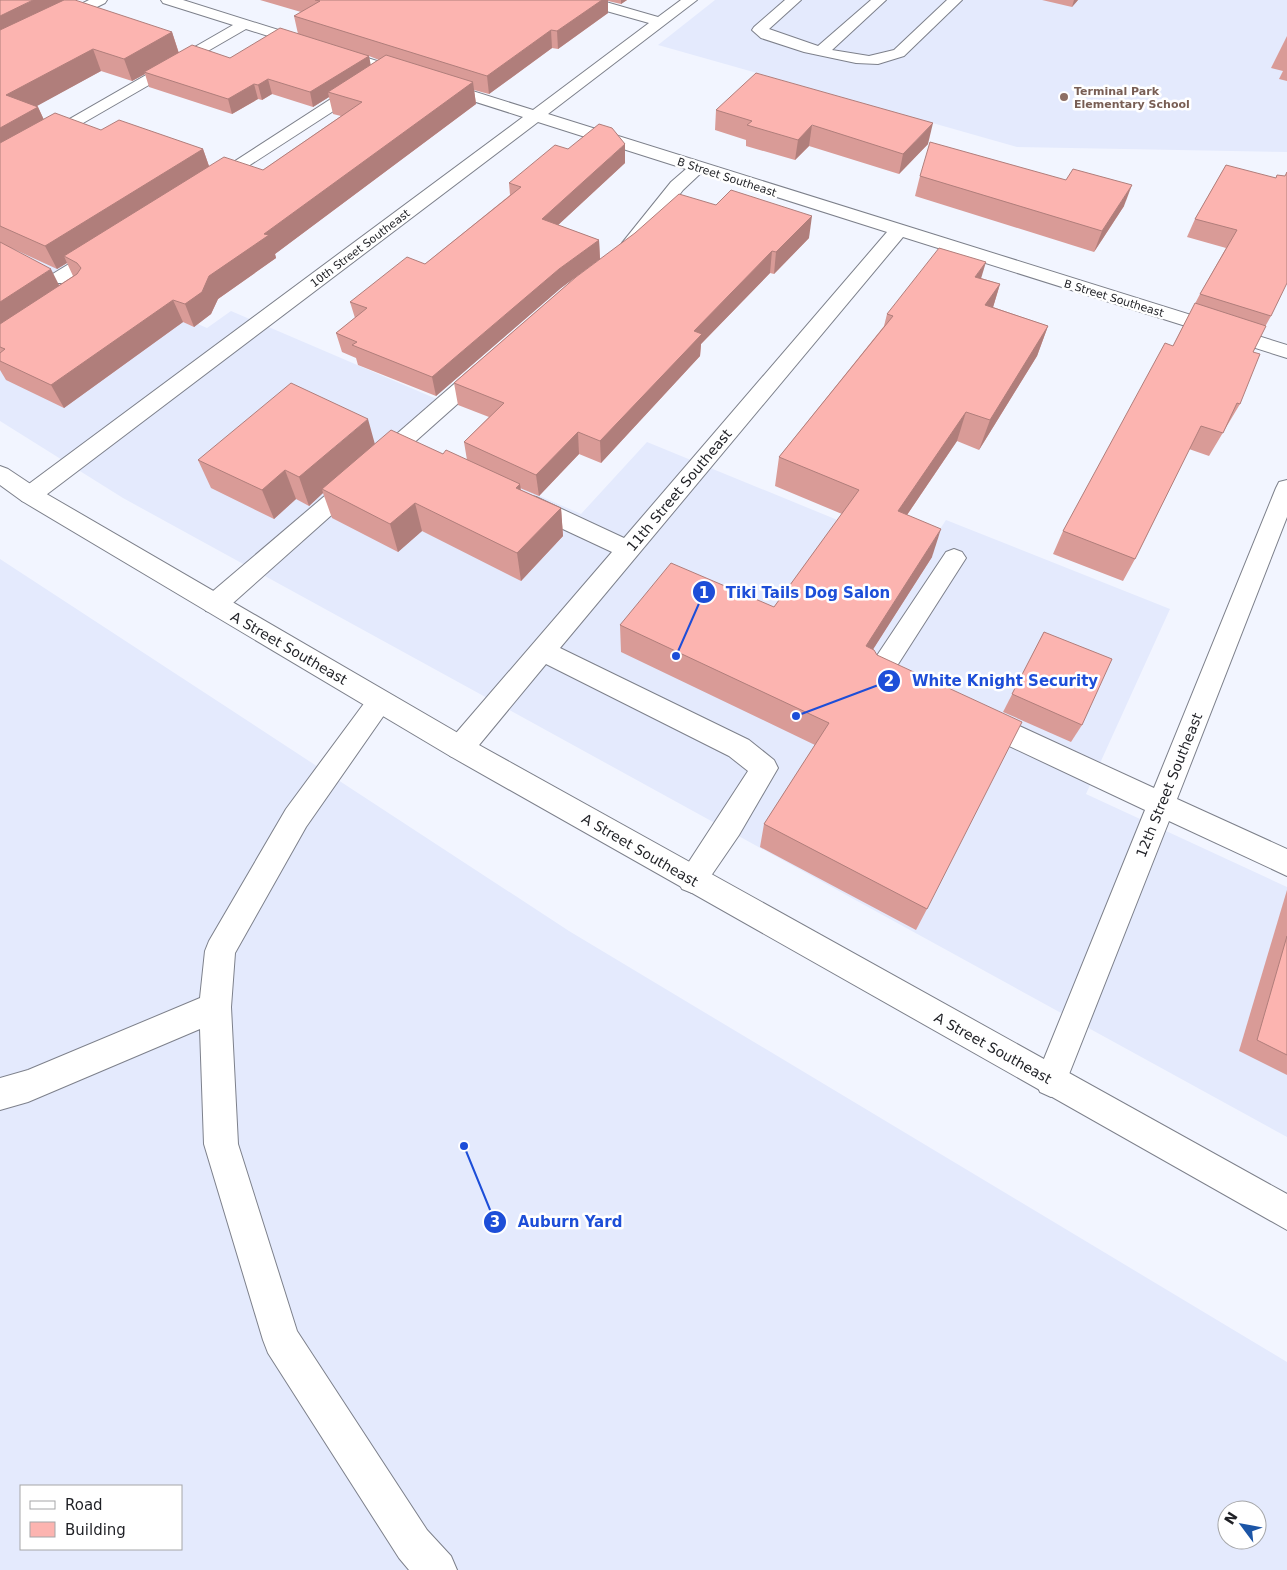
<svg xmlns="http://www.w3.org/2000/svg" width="1287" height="1570" font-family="'DejaVu Sans',sans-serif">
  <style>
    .built { fill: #e4eafd; fill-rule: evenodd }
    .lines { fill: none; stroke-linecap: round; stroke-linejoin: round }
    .minor-casing { stroke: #7d808b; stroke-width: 2 }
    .major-casing { stroke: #7d808b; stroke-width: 2 }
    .minor { fill: #fff; fill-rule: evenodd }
    .major { fill: #fff; fill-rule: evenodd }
    .wall { fill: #d99b97; fill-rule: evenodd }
    .shaded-wall { fill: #b07e7b }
    .building { fill: #fcb4b0; stroke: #b07e7b }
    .education-dot { fill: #8d6e63; stroke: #fff; stroke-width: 2 }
    .labels { text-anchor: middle; stroke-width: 5; stroke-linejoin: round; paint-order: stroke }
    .far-education-label { font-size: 11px; font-weight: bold; fill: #785e54; stroke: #fff; text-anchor: start }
    .far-street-label { font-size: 11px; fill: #1f2025; stroke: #fff }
    .street-label { font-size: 14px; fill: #1f2025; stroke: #fff }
    .leader { fill: none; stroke: #1d4ed8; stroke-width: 2 }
    .callout-dot { fill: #1d4ed8; stroke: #fff; stroke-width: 2 }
    .mark-label { font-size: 15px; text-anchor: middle; font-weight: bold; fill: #fff }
    .callout-label { font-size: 15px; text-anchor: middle; font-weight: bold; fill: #1d4ed8; stroke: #fff; stroke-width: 5; stroke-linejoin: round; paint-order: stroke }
  </style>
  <rect width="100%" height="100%" fill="#f2f5ff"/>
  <g class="built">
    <polygon points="715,0 1287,0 1287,152 1017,147 658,45"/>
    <polygon points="0,238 207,328 231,311 453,406 415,441 581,514 647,442 923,555 946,520 1170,609 1086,794 1287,887 1287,1137 123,498 0,421"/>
    <path d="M0 559 569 931 1287 1362V1570H0ZM21 1486H181V1549H21ZM1227 1510H1257V1540H1227Z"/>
  </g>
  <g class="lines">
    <g class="minor-casing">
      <g id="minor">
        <polygon points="89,0 107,0 105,3 0,55 0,44"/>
        <polygon points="161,0 183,0 533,110 649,23 578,3 576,0 599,0 658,17 681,0 697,0 548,114 1287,345 1287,358 903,237 560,648 749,740 774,760 778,768 739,835 702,889 692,893 682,889 677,880 748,771 729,756 546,664 470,756 460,759 450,756 447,748 450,740 612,552 520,509 517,503 520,497 528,495 536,497 624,538 887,232 701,173 683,190 636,251 622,251 620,247 622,243 671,182 686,169 538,122 38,501 30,503 22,501 19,495 22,489 523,117 246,29 0,171 0,159 233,25 163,3"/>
        <polygon points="785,0 801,0 769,29 818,46 871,0 886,0 832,50 869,56 894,50 947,0 962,0 904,56 878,64 856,63 804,52 761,38 752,30 754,27"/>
        <polygon points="363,80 371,85 369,88 216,187 204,187 201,183 357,82"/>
        <polygon points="102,246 109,248 111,252 109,256 65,283 51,283 49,279 51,275 95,248"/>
        <polygon points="483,364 490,365 493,370 490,375 408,448 400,450 392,448 389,443 392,438 476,365"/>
        <polygon points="355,474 363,477 366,482 363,487 224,611 215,613 206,611 203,604 206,597 347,477"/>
        <polygon points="1287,480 1287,517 1177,799 1287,849 1287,876 1169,821 1062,1092 1051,1097 1040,1092 1035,1081 1145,810 971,728 967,720 971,712 980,709 989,712 1154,788 1276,488 1279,482"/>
        <polygon points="954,549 962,552 966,558 895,669 907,675 911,682 907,689 898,692 870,680 866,673 870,666 946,552"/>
        <polygon points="380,691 389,694 393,701 389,708 306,827 235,953 231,1007 238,1144 297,1331 427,1530 451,1556 457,1570 409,1570 399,1558 268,1353 263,1340 204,1144 200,1029 28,1102 0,1110 0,1078 28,1070 200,998 205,951 209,941 286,809 371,694"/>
      </g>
    </g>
    <g class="major-casing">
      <polygon id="major" points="0,466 8,469 38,489 470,740 1287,1194 1287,1230 450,756 22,501 0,485"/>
    </g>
    <use href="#minor" class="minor"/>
    <use href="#major" class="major"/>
  </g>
  <g class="wall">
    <path d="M0 0 172 32 179 53 230 58 298 34 294 16 301 12 260 0H627L621 4 608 1V13L558 49 552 48 489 94 474 90 476 104 275 254 276 258 218 299 211 314 194 327 183 322 64 408 6 380 0 370ZM369 56 379 60 370 65ZM101 71 132 81 145 74 149 87 232 114 258 99 262 100 272 94 313 107 329 97 333 114 341 116 263 170 209 166 203 149 44 120 38 107 36 106ZM7 246 57 269 67 263 73 276 59 285Z"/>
    <polygon points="1042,0 1078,0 1072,7"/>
    <polygon points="1287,36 1287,81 1279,79 1283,71 1271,68"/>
    <polygon points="716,110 928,144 899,174 809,146 795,160 746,146 746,140 715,130"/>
    <polygon points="568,149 625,163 558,225 599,240 600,259 561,288 436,396 358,365 356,358 342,352 336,333 355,318 350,302 425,264 510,195 509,183"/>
    <polygon points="1226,165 1271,316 1266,325 1253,352 1240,404 1209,456 1189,449 1135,559 1123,581 1053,554 1063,531 1173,346 1200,294 1226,248 1187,237 1195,219"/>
    <polygon points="920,176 1066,180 1124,206 1094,252 915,196"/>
    <polygon points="809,238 774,274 770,273 701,344 700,356 601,463 579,454 539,496 520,488 521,490 561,508 563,536 521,581 422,531 398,552 332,518 323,493 309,506 296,499 274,519 211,488 198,460 375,444 443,454 467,460 464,442 489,417 458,405 454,383 576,277"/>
    <polygon points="981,278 1000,284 993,307 1048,326 1037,356 979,450 957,441 907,515 932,557 873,649 927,909 916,930 760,847 764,824 815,745 621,652 620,625 774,607 842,514 775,486 779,457 884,326 887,314"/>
    <polygon points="1044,632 1082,725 1071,742 1003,712"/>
    <polygon points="1287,890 1287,1075 1239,1051"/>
  </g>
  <g class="shaded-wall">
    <polygon points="33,0 73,0 0,42 0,16"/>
    <polygon points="602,0 608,0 608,13 558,49 557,31"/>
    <polygon points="621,0 627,0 621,4"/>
    <polygon points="1074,0 1078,0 1072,7"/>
    <polygon points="551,30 552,48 489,94 487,76"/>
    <polygon points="172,32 179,54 144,72 145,74 132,81 124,59"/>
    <polygon points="93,49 101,71 17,117 6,95"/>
    <polygon points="369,56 372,71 328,92 329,97 313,107 310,92"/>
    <polygon points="268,79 272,94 262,100 258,85"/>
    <polygon points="473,82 476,104 275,254 276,258 218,299 211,314 194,327 185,304 209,276 264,234"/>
    <polygon points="254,84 258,99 232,114 228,99"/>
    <polygon points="38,107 48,129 0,157 0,128"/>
    <polygon points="933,123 928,144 899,174 903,154"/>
    <polygon points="812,125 809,146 795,160 798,140"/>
    <polygon points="625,144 625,163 543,239 542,219"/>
    <polygon points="203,149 211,172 64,256 67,263 57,269 45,246"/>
    <polygon points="1132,185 1124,206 1094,252 1102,231"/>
    <polygon points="812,216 809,238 774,274 776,252"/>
    <polygon points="599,240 600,259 561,288 436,396 432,377 559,269"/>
    <polygon points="772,251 770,273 701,344 700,356 601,463 600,441 694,331"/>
    <polygon points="986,262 977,292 975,277"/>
    <polygon points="51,269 62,291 0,333 0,302"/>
    <polygon points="1000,284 991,314 985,305"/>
    <polygon points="173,300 183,322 64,408 51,385"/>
    <polygon points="1048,326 1037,356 979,450 990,420"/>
    <polygon points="966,412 957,441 890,540 898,511"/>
    <polygon points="368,419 376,448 322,489 323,493 309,506 299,477"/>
    <polygon points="578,432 579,454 539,496 536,475"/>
    <polygon points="285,470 296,499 274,519 262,490"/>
    <polygon points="520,484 524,512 516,488"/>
    <polygon points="415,503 422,531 398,552 390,524"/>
    <polygon points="561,508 563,536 521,581 517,553"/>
    <polygon points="941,529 932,557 858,673 866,646"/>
  </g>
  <g class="building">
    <polygon points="0,0 33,0 0,16"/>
    <polygon points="64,0 75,0 172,32 124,59 93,49 6,95 38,107 0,128 0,30"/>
    <polygon points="315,0 602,0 557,31 551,30 487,76 294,16 320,1"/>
    <polygon points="280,28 369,56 310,92 268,79 258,85 254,84 228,99 144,72 192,45 230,58"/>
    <polygon points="386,55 473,82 264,234 269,235 209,276 202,292 185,304 173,300 51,385 0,361 0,353 5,349 0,347 0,324 77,274 81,268 77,263 64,256 224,157 263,170 362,102 328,92"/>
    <polygon points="756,73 933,123 903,154 812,125 798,140 747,125 752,121 716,110"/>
    <polygon points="55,113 101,130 119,120 203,149 45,246 0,226 0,143"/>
    <polygon points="599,124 612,128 625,144 542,219 599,240 559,269 432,377 352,345 357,342 336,333 367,308 350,302 407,257 425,264 521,187 509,183 555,145 568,149"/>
    <polygon points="930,142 1066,180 1073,169 1132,185 1102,231 920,176"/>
    <polygon points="1226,165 1276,178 1277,175 1285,176 1287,172 1287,283 1271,316 1200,294 1237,230 1195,219"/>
    <polygon points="731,190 812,216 776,252 772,251 694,331 702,334 600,441 578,432 536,475 464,442 504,403 454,383 576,277 635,233 679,194 716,205"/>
    <polygon points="0,242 51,269 0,302"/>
    <polygon points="939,248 986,262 975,277 1000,284 985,305 1048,326 990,420 966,412 898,511 941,529 866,646 874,650 877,655 1022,722 927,909 764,824 829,723 620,625 671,563 774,607 859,490 779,457 893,316 887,314"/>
    <polygon points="1195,303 1266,326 1253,352 1260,354 1240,404 1237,403 1223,433 1201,426 1135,559 1063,531 1165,343 1173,346"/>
    <polygon points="291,383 368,419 299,477 285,470 262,490 198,460"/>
    <polygon points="391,430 443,454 446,450 520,484 516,488 561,508 517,553 415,503 390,524 322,489"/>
    <polygon points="1044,632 1112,659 1082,725 1012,694"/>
    <polygon points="1287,936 1287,1055 1257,1040"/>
  </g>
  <circle class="education-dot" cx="1064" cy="97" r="5"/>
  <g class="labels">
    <g class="far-education-label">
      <text x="1074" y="95">Terminal Park<tspan x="1074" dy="13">Elementary School</tspan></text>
    </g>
    <g class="far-street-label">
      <text transform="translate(727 177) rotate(18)" y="4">B Street Southeast</text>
      <text transform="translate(360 248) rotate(-37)" y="4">10th Street Southeast</text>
      <text transform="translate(1114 298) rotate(17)" y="4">B Street Southeast</text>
    </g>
    <g class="street-label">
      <text transform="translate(679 490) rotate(-50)" y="5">11th Street Southeast</text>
      <text transform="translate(289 648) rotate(30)" y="5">A Street Southeast</text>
      <text transform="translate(1169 785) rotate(-68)" y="5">12th Street Southeast</text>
      <text transform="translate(640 850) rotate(30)" y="5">A Street Southeast</text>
      <text transform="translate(993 1048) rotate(29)" y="5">A Street Southeast</text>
    </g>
  </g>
  <path class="leader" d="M676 656L704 592M796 716L889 681M464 1146L495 1222"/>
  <g class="callout-dot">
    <circle cx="676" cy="656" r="5"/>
    <circle cx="796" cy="716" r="5"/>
    <circle cx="464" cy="1146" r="5"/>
    <circle cx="704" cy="592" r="12"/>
    <circle cx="889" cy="681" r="12"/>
    <circle cx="495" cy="1222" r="12"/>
  </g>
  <g class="mark-label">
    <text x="704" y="598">1</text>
    <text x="889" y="686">2</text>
    <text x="495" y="1227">3</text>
  </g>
  <g class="callout-label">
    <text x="808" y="598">Tiki Tails Dog Salon</text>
    <text x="1005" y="686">White Knight Security</text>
    <text x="570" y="1227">Auburn Yard</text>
  </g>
  <rect x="20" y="1485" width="162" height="65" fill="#ffffff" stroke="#a5a6a8"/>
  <rect x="30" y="1501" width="25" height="8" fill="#ffffff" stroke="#a5a6a8"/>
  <text x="65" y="1510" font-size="15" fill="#1f2025">Road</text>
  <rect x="30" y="1522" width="25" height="15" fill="#fcb4b0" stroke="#a5a6a8"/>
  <text x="65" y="1535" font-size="15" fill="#1f2025">Building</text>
  <g transform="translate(1242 1525) rotate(302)"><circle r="24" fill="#ffffff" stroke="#a5a6a8"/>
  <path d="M0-4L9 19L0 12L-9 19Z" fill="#1c55a6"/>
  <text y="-8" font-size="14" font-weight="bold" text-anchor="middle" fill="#1f2025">N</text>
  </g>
</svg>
